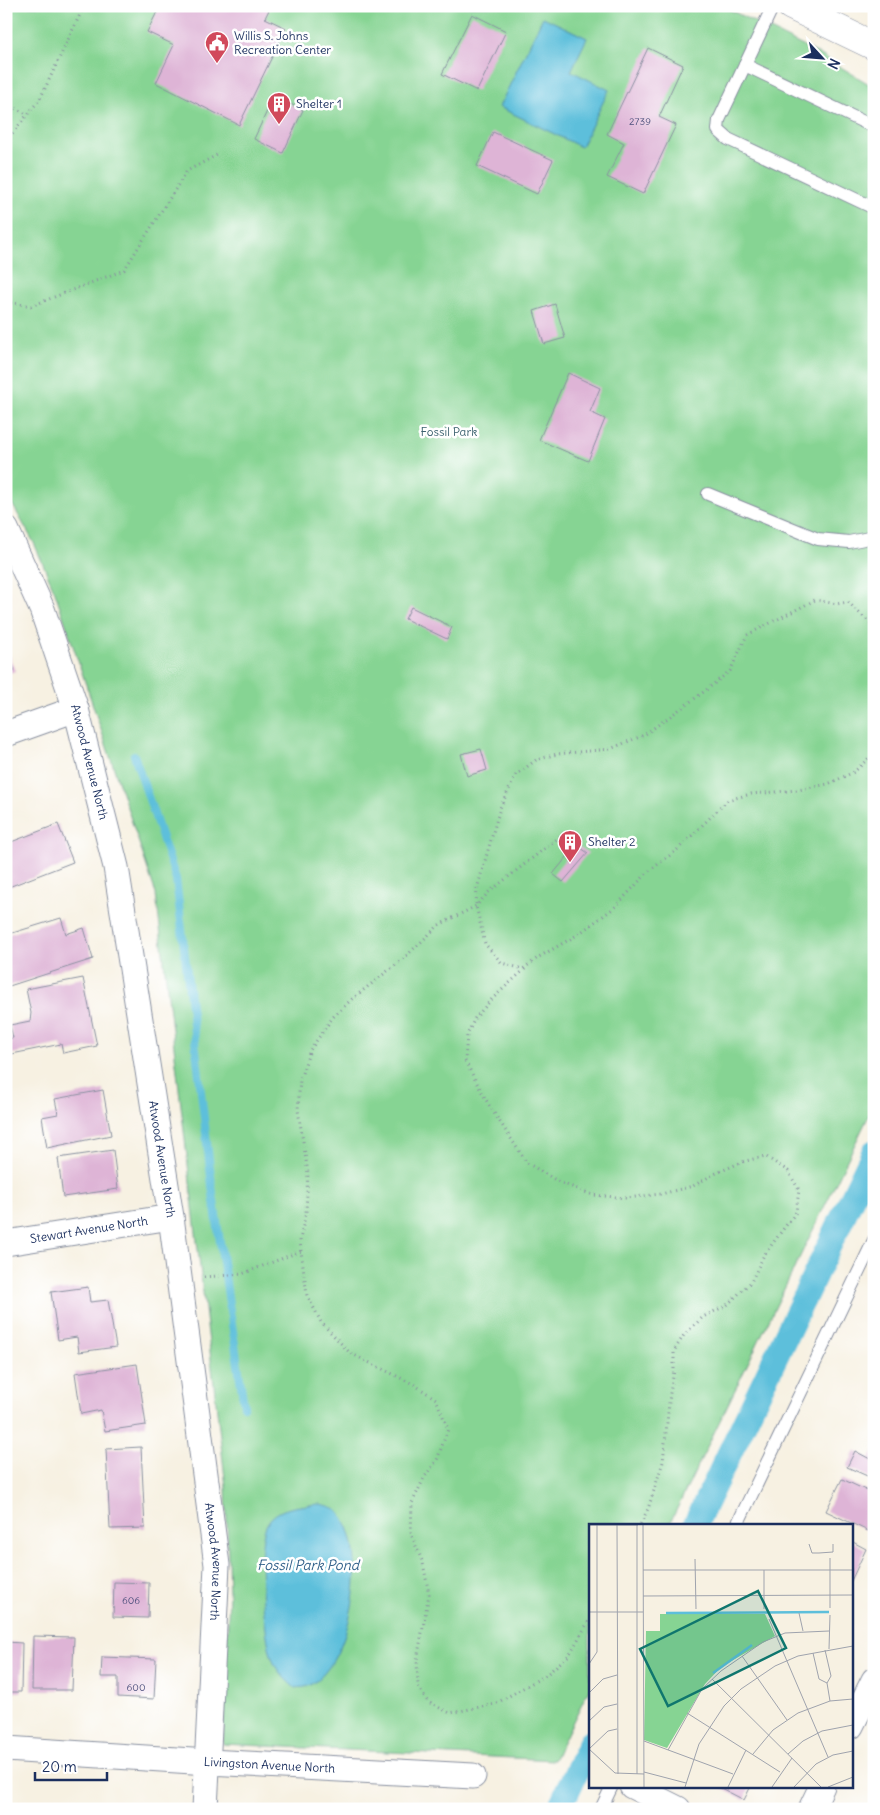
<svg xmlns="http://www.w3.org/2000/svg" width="880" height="1815" font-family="Delius,sans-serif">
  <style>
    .green { fill: #86d493; stroke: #508278 }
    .water { fill: #5dbfdb; stroke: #3c779c }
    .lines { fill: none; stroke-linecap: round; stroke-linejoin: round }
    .stream { stroke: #5dbfdb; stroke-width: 8 }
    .canal { stroke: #5dbfdb; stroke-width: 25 }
    .building { fill: #deb4d6 }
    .lane-casing { stroke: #8990a0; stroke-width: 14 }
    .street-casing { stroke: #8990a0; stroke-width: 27 }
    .secondary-casing { stroke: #8990a0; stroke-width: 29 }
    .path { stroke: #8990a0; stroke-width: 3; stroke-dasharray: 1 4; stroke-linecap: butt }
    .lane { stroke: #fff; stroke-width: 12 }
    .street { stroke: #fff; stroke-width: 25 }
    .secondary { stroke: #fff; stroke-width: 28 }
    .labels { text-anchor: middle; stroke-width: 5; stroke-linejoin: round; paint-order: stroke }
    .number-label { font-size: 10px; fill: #4c507c }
    .poi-label { font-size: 12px; fill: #1b2f5e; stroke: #fff; text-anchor: start }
    .park-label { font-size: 12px; fill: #3b616e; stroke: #fff }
    .street-label { font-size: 12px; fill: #1b2f5e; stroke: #fff }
    .water-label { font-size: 14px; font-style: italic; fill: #32618a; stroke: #fff }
    .inset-river { fill: none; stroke: #5dbfdb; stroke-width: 2.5 }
    .inset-road { fill: none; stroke: #9fa3ad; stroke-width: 1 }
    .view { fill: #0f766e; fill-opacity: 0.15; stroke: #0f766e; stroke-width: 2.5 }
    .inset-edge { fill: none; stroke: #1b2f5e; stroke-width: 2.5 }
  </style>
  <rect width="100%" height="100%" fill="#fff"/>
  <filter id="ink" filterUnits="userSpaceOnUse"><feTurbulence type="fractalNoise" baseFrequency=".02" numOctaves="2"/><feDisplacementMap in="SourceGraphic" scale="10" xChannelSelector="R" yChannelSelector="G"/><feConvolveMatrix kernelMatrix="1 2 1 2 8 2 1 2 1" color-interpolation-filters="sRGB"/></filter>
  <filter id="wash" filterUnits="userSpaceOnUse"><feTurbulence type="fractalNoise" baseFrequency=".0096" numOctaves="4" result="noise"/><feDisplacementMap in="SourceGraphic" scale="20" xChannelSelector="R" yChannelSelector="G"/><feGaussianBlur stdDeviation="1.12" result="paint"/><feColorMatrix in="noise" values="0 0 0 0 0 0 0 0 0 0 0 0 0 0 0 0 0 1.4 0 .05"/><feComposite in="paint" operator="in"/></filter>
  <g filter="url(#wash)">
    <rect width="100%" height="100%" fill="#f7f1e2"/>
    <polygon class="green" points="6,6 722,6 819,54 874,87 874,1105 669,1525 590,1525 590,1687 554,1760 223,1744 229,1595 226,1487 156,894 55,592 34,543 6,493"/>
    <g class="water">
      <polygon points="543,17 587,38 571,71 609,90 581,147 499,107"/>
      <path d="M320 1504C325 1505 334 1507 337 1510 372 1545 353 1662 310 1685 306 1688 300 1687 295 1688 286 1680 276 1671 272 1658 264 1636 256 1547 266 1526 275 1506 301 1506 320 1504Z"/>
    </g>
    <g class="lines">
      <polyline class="stream" points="134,755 176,879 213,1194 244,1406"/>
      <g class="canal">
        <polyline points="695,1525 874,1152"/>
        <polyline points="559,1809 590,1743"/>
      </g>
    </g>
    <g id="blocks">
      <g class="building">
        <polygon points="160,6 271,6 265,18 286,28 239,125 156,83 174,45 147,32"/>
        <polygon points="472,14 506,31 477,91 442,74"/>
        <polygon points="648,48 683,65 659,117 676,125 643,194 607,177 624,143 607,134"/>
        <polygon points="274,96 303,110 283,153 254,139"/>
        <polygon points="493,132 553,160 537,194 477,166"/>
        <polygon points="555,304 565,338 544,344 534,311"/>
        <polygon points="568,373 600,388 590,412 605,419 588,461 539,440"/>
        <polygon points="411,607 452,627 447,639 405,619"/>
        <polygon points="6,648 15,671 6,674"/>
        <polygon points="481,749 487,770 467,776 461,754"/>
        <polygon points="58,824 73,862 6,888 6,844"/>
        <polygon points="577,845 588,853 563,882 553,874"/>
        <polygon points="61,918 66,934 84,928 93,959 6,987 6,935"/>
        <polygon points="83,978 97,1046 63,1053 61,1044 7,1055 6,1039 13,1038 10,1025 30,1021 31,1013 26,989"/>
        <polygon points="103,1090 111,1135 47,1148 42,1117 58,1114 55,1099"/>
        <polygon points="113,1150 118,1189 63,1197 58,1158"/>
        <polygon points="88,1287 90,1302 108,1300 116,1347 79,1352 77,1337 58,1340 51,1292"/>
        <polygon points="137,1364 146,1425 105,1431 101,1410 81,1414 75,1373"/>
        <polygon points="141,1447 145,1528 110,1529 106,1449"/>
        <polygon points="855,1451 870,1459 874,1452 874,1479 847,1467"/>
        <polygon points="842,1479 874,1494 874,1519 868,1531 826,1511"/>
        <polygon points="851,1541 866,1549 851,1581"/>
        <polygon points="114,1582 149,1583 148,1618 113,1617"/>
        <polygon points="33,1636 74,1637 72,1690 32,1690"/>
        <polygon points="6,1642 22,1643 21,1692 6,1692"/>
        <polygon points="102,1657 156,1659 154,1699 118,1697 118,1677 101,1677"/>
        <polygon points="717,1786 751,1786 744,1800"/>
      </g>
    </g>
  </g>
  <g filter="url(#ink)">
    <use href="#blocks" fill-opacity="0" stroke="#8990a0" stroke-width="1"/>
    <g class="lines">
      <g class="lane-casing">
        <g id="lane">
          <polyline points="773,6 745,65 874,127"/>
          <polyline points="745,65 719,120 718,130 728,139 874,208"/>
          <polyline points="708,494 818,539 849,542 874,537"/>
          <polyline points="737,1525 874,1240"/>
          <polyline points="601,1809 612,1786"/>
        </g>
      </g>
      <g class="street-casing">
        <g id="street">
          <path id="s1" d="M6 529 42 609 76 709 116 867 171 1217 217 1565 205 1809"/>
          <polyline points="6,734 76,709"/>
          <path id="s2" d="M6 1243 171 1217"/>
          <polyline points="851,1726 874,1680"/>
          <path id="s3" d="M6 1749 208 1762 473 1776"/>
          <polyline points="632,1786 678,1809"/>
          <polyline points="811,1809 822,1786"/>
        </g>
      </g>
      <g class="secondary-casing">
        <polyline id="secondary" points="791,6 874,46"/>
      </g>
      <g class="path">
        <polyline points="6,104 27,114"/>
        <polyline points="6,141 40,99 84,6"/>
        <polyline points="6,302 31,306 124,270 187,171 217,155"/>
        <polyline points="874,627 848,602 837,604 815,600 747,635 730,671 701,694 644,735 610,749 557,754 536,760 516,775 500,808 477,889 476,906 485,944 502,963 523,969 539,957 577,935 614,908 649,871 677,850 728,800 751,794 798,790 828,784 854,772 874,753"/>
        <polyline points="525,969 492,999 475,1018 467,1035 465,1061 490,1107 527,1163 559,1182 593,1195 626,1198 661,1194 693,1186 712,1175 742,1162 765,1156 788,1171 799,1190 796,1212 764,1255 751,1282 727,1305 703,1317 684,1335 674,1351 674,1371 670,1393 663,1462 648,1509 640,1525"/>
        <polyline points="301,1251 300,1240 306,1212 308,1173 298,1110 300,1079 310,1050 333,1017 352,999 403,959 439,925 476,906 489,892 567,831"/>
        <polyline points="204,1277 242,1274 301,1251 307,1295 321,1322 350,1353 415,1385 436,1399 448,1429 437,1460 424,1478 412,1503 411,1534 423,1563 429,1594 417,1660 418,1687 428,1702 450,1713 495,1704 546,1675 569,1655 590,1619"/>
      </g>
      <use href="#lane" class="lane"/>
      <use href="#street" class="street"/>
      <use href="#secondary" class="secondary"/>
    </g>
  </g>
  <defs>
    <g id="civic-pin" transform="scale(1.25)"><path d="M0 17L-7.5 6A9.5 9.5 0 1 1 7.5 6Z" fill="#d1495b" stroke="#fff"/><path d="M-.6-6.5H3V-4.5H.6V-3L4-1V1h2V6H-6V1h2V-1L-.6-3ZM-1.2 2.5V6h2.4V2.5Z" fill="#fff"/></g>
    <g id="building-pin" transform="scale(1.25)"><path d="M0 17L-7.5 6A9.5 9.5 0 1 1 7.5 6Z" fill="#d1495b" stroke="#fff"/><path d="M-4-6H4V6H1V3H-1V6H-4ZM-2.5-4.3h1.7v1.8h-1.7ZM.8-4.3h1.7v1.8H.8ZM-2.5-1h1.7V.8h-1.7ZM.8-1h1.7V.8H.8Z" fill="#fff"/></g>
  </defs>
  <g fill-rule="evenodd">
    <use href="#civic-pin" x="217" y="43"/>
    <use href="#building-pin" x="279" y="104"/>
    <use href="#building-pin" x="570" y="842"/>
  </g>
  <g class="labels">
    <g class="number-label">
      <text x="640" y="125">2739</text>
      <text x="131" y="1604">606</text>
      <text x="136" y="1691">600</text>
    </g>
    <g class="poi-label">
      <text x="234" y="40">Willis S. Johns<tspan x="234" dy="14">Recreation Center</tspan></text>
      <text x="296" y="108">Shelter 1</text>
      <text x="588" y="846">Shelter 2</text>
    </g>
    <g class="park-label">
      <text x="449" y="436">Fossil Park</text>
    </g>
    <g class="street-label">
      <text dy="4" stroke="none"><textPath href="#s1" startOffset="248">Atwood Avenue North</textPath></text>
      <text dy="4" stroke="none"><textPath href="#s1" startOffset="652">Atwood Avenue North</textPath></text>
      <text dy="4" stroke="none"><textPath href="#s2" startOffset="84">Stewart Avenue North</textPath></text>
      <text dy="4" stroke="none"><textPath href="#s1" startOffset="1058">Atwood Avenue North</textPath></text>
      <text dy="4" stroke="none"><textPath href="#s3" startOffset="264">Livingston Avenue North</textPath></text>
    </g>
    <g class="water-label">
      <text x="308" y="1570">Fossil Park Pond</text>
    </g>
  </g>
  <g transform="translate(589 1524)">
    <rect width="264" height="264" fill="#f7f1e2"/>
    <path d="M71 90H176L186 112 132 143 116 160 78 224 55 216 57 107H71Z" fill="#86d493"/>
    <path class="inset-river" d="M77 89 240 88M124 149 163 121"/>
    <path class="inset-road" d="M0 1H49M28 1 29 250M48 1V250M54 1 55 263M220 20 223 29H230L244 28V20M241 34V84M106 35 107 85M54 46H264M175 46V85M54 72 264 71M0 88H54M210 89 214 107M180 95 239 233M240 125 241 91M236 126 242 152 238 159M224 129 230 155 238 159M153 132 198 196M0 140 8 128V1M123 155 232 263M238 159 241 177M0 169 14 155 28 151M98 189 191 248M0 197 15 183 28 180M55 217 144 250M0 225 26 249 55 250M0 225 19 207 28 205M79 226 113 165 132 147 174 118 196 109 240 107M164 230 184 206 209 189 241 177 264 175M199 230 214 217 233 207 264 201M55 248 97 259M96 263 110 220 135 182 152 165 186 142 209 132 264 122M139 263 157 226M183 263 203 234M205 263 227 240 244 231 264 227M239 263 264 253"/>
    <path class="view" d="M169 67 197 124 79 182 51 125Z"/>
    <rect width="264" height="264" class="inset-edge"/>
  </g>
  <rect width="880" height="1815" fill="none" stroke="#fff" stroke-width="25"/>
  <g transform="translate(822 58) rotate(116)" stroke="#ffffff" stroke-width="4" paint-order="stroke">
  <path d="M0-4L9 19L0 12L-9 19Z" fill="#1b2f5e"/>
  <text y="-8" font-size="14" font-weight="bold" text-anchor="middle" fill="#1b2f5e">N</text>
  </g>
  <path d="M35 1772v8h72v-8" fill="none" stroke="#1b2f5e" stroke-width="2.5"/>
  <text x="42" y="1772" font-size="15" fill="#1b2f5e" stroke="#ffffff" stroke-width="4" paint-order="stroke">20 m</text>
</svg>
